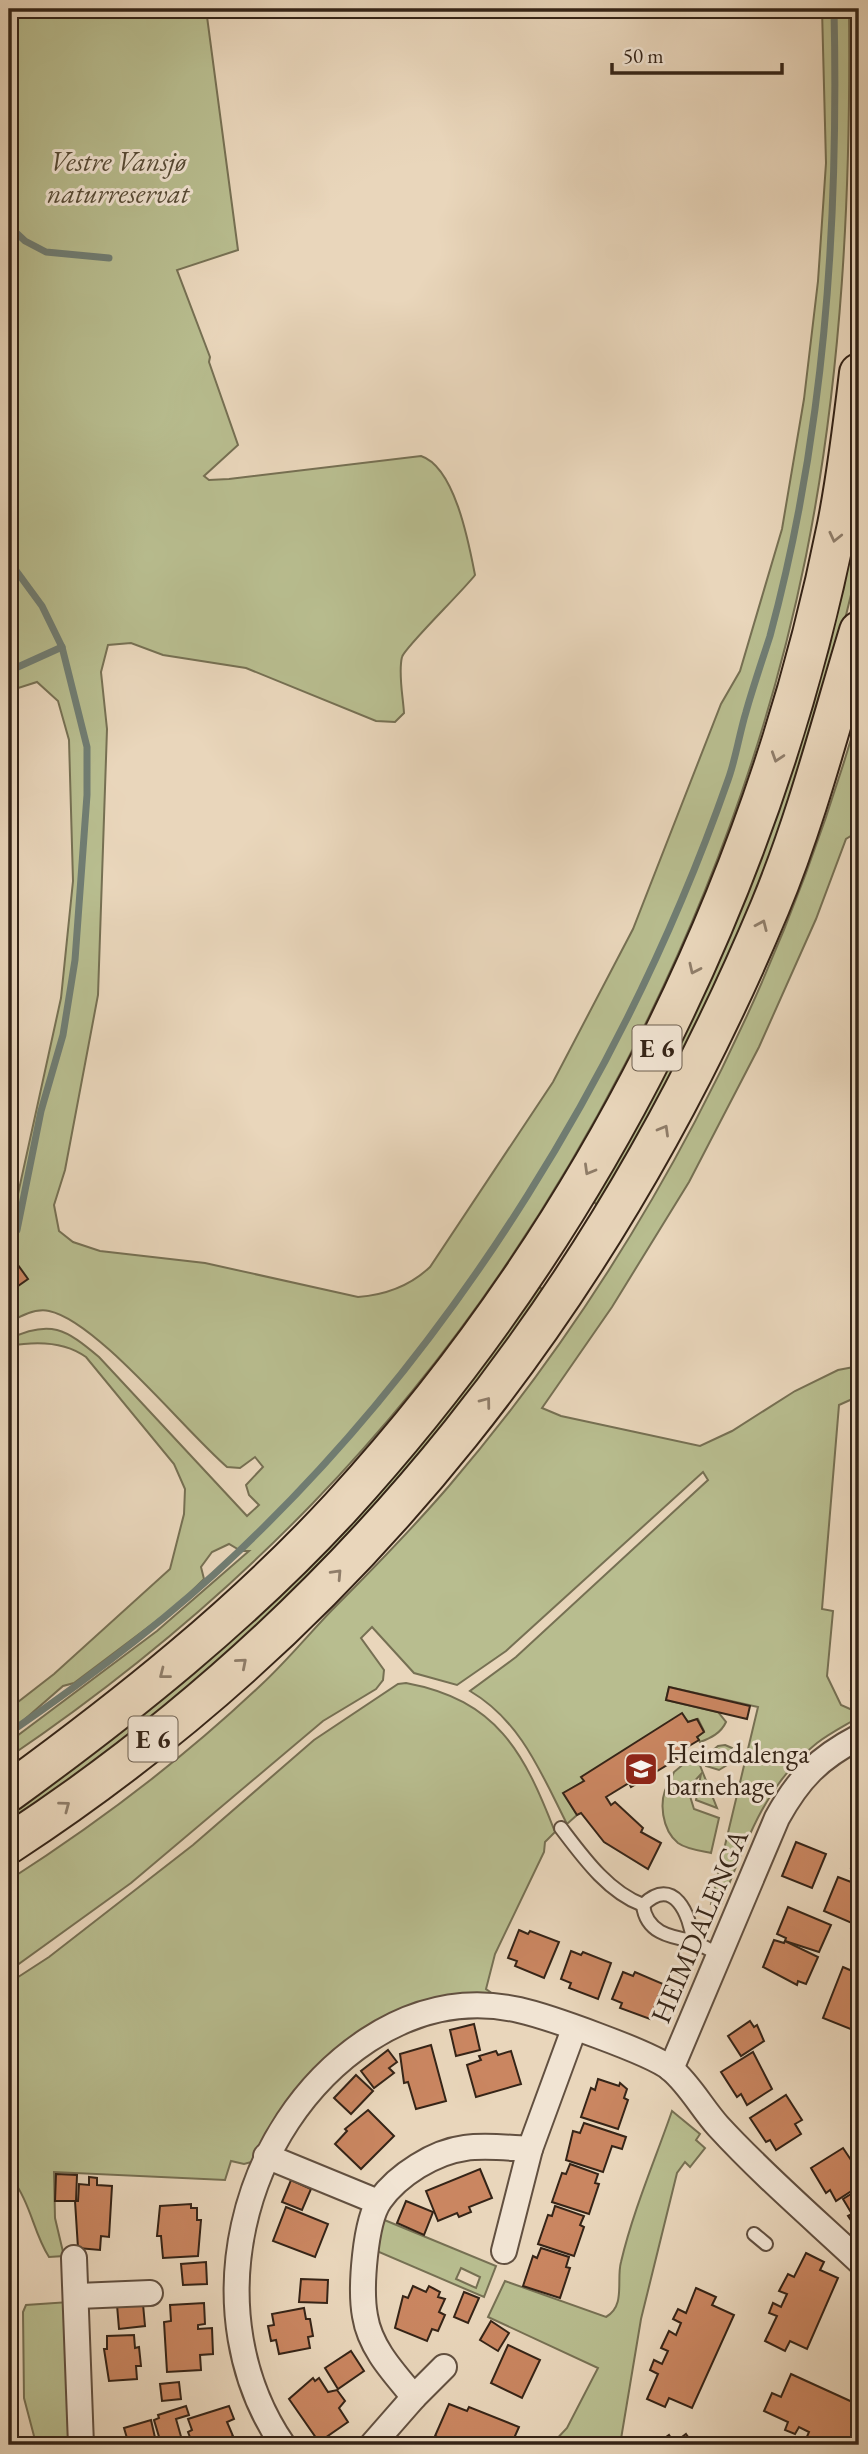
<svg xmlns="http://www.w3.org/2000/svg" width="868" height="2454" font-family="'EB Garamond',serif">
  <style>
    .green { fill: #b8bd8f; stroke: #767053; stroke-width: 2; fill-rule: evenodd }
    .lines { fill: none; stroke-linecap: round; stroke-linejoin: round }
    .stream { stroke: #707d73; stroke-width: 7 }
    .building { fill: #ca8661; stroke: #352417; stroke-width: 2 }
    .service-casing { stroke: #625040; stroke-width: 16 }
    .minor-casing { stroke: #625040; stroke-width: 28 }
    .motorway-casing { stroke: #352417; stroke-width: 42 }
    .service { stroke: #f1e4d3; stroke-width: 12 }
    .minor { stroke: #f1e4d3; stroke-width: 24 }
    .motorway { stroke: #e9d6bb; stroke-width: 38 }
    .oneway { stroke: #8f7d69 }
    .labels { text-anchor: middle; stroke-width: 6; stroke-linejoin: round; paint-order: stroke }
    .shield { fill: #f1e4d3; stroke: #6d5e4f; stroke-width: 2 }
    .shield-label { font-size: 26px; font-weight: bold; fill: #352417 }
    .park-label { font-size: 28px; font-style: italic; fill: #564a35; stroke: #f1e4d3 }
    .poi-label { font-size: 28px; fill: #352417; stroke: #f1e4d3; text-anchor: start }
    .street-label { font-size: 28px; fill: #352417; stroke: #f1e4d3 }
  </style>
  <rect width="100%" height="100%" fill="#e9d6bb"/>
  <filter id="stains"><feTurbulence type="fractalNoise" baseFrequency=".00286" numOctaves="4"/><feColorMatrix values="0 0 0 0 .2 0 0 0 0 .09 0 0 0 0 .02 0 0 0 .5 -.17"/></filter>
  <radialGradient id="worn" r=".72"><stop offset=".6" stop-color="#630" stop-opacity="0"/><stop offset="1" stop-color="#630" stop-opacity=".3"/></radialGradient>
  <g class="green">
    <path d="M9 9H206L238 250 177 270 210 357 209 362 238 445 204 476 209 480 229 479 421 456C455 467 469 544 475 575 464 590 404 648 402 657 398 673 403 696 404 713L395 722 376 721 246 668 163 655 131 643 108 645 101 672 107 729 98 995 65 1170 54 1205 59 1231 73 1242 100 1251 205 1263 358 1297C384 1295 410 1286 430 1267L553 1082 633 929 721 704 740 671 782 529 804 399 818 281 826 163 822 9H849C851 192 842 376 806 556 736 901 558 1250 313 1503 221 1598 118 1683 9 1757V1742L157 1631 249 1551H241L229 1544 212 1552 201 1567 204 1579 179 1604 74 1683 63 1686 9 1733V1709L54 1674 170 1569 184 1514 185 1489 174 1464 86 1357C64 1341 36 1341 9 1346V1339C50 1319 66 1329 99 1357L247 1516 259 1505 249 1495 246 1485 263 1467 255 1457 240 1468 227 1467C185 1431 97 1321 49 1311 36 1308 20 1316 9 1323V1209L18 1194 61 998 73 881 69 740 58 701 37 682 9 691Z"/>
    <polygon points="859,486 859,555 856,574 832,673 791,809 719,986 599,1207 591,1199"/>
    <path d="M859 712V831L846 839 816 919 759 1047 689 1182 612 1307 542 1408 561 1416 700 1446 732 1431 795 1391 838 1370 859 1366V1396L839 1405 822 1609 833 1611 827 1676 841 1705 859 1713V1717C846 1725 830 1733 817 1743 765 1784 744 1846 721 1905L711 1904 758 1707 669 1687 666 1700 718 1712 726 1722C721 1733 711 1738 700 1742L697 1737 704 1731 698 1719 688 1722 682 1714 582 1777 584 1781 564 1793 577 1815 567 1824C541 1773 521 1721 470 1691L516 1657 708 1480 703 1472 506 1651 457 1685 414 1673 372 1627 361 1638 384 1670 383 1680 376 1689 323 1721 131 1883 9 1971V1880C98 1823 184 1758 261 1685 286 1662 308 1635 332 1610 372 1570 412 1529 449 1486 640 1263 778 994 859 712Z"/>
    <polygon points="539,1286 545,1293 407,1475 206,1677 9,1827 9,1811 70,1769"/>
    <path d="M406 1683C497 1700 524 1752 555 1832L545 1842 544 1852 495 1954 486 1989 493 1994 388 2018 255 2161 244 2164 231 2161 225 2180 54 2172 55 2218 64 2256 49 2257C34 2234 31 2205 15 2183L17 2160 9 2120V1983L49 1957 193 1845 314 1740 398 1684Z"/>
    <polygon points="725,1745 732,1748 732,1762 719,1770 706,1766 705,1757 718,1746"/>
    <polygon points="692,1757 697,1758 717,1808 696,1800 701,1774 690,1786 670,1781 674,1772"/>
    <path d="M668 1784 689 1793 694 1809 719 1818 711 1853C701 1851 686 1849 678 1843 662 1830 658 1801 668 1784Z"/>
    <path d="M672 2111 700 2134 696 2140 705 2148 690 2167 685 2162 677 2173 641 2319 620 2445H551L567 2428 598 2368 488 2317 505 2281 606 2317C626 2306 616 2280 621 2262 633 2211 655 2160 672 2111Z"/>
    <path d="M382 2219 496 2266 484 2297 372 2249ZM461 2268 480 2277 476 2288 456 2279Z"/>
    <polygon points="69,2302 75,2445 32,2445 34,2436 24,2398 23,2312 26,2305"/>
  </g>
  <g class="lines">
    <g class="stream">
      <polyline points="9,226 25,241 46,252 109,258"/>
      <polyline points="9,561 42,606 62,647 87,747 87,795 75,960 63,1035 41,1111 17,1230"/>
      <polyline points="9,671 62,647"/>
      <path d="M9 1733C88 1679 168 1619 237 1553 457 1345 628 1065 728 780 736 758 739 735 746 712 753 687 762 661 770 636 790 562 805 485 815 409 833 276 837 143 834 9"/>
    </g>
  </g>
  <g class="building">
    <polygon points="18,1265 28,1279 18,1286 9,1271"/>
    <polygon points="859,1647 859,1691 851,1690"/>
    <polygon points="669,1687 750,1706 747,1719 666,1700"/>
    <polygon points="682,1713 688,1722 697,1719 704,1732 697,1737 699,1740 674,1755 677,1759 631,1787 629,1783 606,1797 611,1805 615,1802 643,1828 641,1832 661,1843 648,1869 604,1842 581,1813 577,1815 563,1793 584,1781 581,1777"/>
    <polygon points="796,1842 826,1854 812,1888 782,1876"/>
    <polygon points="859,1847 859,1872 851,1868"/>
    <polygon points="838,1877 859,1885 859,1910 854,1924 824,1911"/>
    <polygon points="788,1907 831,1925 819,1952 785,1941 786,1938 777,1934"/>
    <polygon points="519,1930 528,1934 530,1931 559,1942 544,1978 515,1966 517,1961 508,1958"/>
    <polygon points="774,1940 784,1943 785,1941 818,1957 806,1984 798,1981 797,1985 763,1967"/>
    <polygon points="571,1951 581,1955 583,1952 611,1963 598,1999 569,1988 571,1983 561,1979"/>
    <polygon points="843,1967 859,1974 859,2015 853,2030 823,2018"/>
    <polygon points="623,1972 633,1976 635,1972 663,1984 650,2019 620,2008 622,2003 612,1999"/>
    <polygon points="750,2021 754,2027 757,2025 764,2041 741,2056 728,2036"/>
    <polygon points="474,2024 480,2050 456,2056 450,2030"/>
    <polygon points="431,2045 446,2101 416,2109 408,2082 404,2083 400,2054"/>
    <polygon points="388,2050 397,2062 389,2068 394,2073 374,2088 361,2071"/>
    <polygon points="496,2051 498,2055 511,2051 521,2084 476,2097 467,2065 481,2060 479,2056"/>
    <polygon points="753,2052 772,2089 747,2105 741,2094 737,2097 721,2072"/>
    <polygon points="356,2075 373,2091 351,2114 334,2098"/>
    <polygon points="598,2079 619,2086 620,2083 627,2089 624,2098 628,2100 618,2129 581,2117 591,2088 595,2090"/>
    <polygon points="786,2095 802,2120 795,2124 801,2134 776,2150 770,2140 766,2142 750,2118"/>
    <polygon points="368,2110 394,2136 361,2169 335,2144 347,2131 345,2129"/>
    <polygon points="584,2123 626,2137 622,2149 612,2146 603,2172 566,2160 573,2131 580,2133"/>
    <polygon points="843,2148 859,2172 859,2186 836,2201 830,2190 826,2193 811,2168"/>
    <polygon points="570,2164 598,2174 595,2183 599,2184 589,2214 552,2202 562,2173 566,2174"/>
    <polygon points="480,2169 492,2198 469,2207 471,2212 459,2217 457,2213 438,2221 426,2191"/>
    <polygon points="56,2174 77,2175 76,2201 55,2201"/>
    <polygon points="89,2177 97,2178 97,2185 112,2186 109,2237 101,2236 100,2250 78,2248 75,2201 78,2201 79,2184 89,2185"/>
    <polygon points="291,2180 311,2189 302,2210 282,2202"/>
    <polygon points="859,2189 859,2224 854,2225 848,2216 852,2214 843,2199"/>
    <polygon points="406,2201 433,2212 424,2235 397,2223"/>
    <polygon points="191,2204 191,2208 197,2208 197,2220 201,2220 198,2256 163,2258 161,2236 157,2236 160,2206"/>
    <polygon points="555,2206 584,2216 580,2225 584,2227 574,2256 538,2244 548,2215 552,2216"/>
    <polygon points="286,2207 328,2224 315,2257 273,2241"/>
    <polygon points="541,2248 569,2257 566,2267 570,2268 560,2298 523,2286 533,2256 537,2258"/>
    <polygon points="806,2253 824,2262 820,2270 838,2278 807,2349 790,2341 785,2351 765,2341 777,2316 769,2313 773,2303 781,2307 787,2294 779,2291 788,2274 794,2277"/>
    <polygon points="206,2262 207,2284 183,2285 181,2264"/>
    <polygon points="301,2279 328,2280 327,2303 299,2302"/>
    <polygon points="413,2286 426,2292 429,2286 440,2292 438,2297 445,2299 439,2312 445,2315 438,2331 432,2329 427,2341 395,2328 403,2296 408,2298"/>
    <polygon points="696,2288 716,2297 712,2305 734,2315 692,2408 669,2398 665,2407 647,2399 658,2374 650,2370 654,2360 662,2364 668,2351 661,2348 669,2331 676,2335 681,2323 673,2319 678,2309 686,2313"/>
    <polygon points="464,2292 479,2298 468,2323 454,2317"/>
    <polygon points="204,2303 205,2324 198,2325 198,2329 212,2328 213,2354 200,2355 201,2370 167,2372 164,2322 171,2321 170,2305"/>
    <polygon points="143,2304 145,2326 119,2329 117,2305"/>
    <polygon points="304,2308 306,2319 310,2319 313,2336 308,2337 310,2348 279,2354 276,2340 271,2341 268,2326 274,2325 272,2314"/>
    <polygon points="491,2321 509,2333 498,2351 480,2340"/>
    <polygon points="134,2335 135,2348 139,2347 141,2366 136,2366 137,2379 109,2381 104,2349 107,2349 107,2336"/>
    <polygon points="508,2345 540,2360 522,2398 491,2383"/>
    <polygon points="351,2351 364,2371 338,2389 325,2368"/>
    <polygon points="791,2374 859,2405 859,2445 839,2445 828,2440 825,2445 819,2445 806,2439 809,2432 799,2427 795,2434 785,2430 788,2422 764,2411 772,2393 781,2397"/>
    <polygon points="313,2378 315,2381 319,2378 328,2392 337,2390 345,2401 339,2408 348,2422 319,2442 289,2399"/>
    <polygon points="179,2382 181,2399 162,2401 160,2384"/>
    <polygon points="449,2404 467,2411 469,2407 519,2427 511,2445 455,2445 435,2436"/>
    <polygon points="186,2406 189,2415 176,2419 182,2440 166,2445 164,2438 160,2440 154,2420 159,2418 158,2415"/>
    <polygon points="229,2406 234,2419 227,2422 233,2436 229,2438 231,2445 193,2445 188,2432 192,2430 188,2419"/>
    <polygon points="151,2420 156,2442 129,2445 124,2428"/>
    <polygon points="686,2434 694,2445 655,2445 669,2435 674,2443"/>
  </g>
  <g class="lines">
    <g class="service-casing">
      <g id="service">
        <path d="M561 1828C583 1857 608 1892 643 1905 674 1875 690 1915 693 1941L718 1954"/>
        <path d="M643 1905C646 1932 669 1937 693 1941"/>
        <polyline points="754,2234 766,2244"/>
      </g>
    </g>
    <g class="minor-casing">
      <g id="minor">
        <path d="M671 2069 777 1818C799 1778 819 1758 859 1737"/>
        <polyline points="266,2156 378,2202"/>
        <polyline points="504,2251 530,2149"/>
        <polyline points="74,2258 81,2445"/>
        <polyline points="78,2296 150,2293"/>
        <polyline points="414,2397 444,2367"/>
        <path d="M283 2445C194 2315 239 2125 368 2040 414 2010 465 1998 519 2010 546 2016 652 2053 671 2069 689 2084 702 2108 718 2126 762 2174 812 2217 859 2261"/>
        <path d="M372 2445 414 2397C394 2373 370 2348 365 2316 360 2289 365 2221 380 2200 398 2175 434 2152 465 2148 486 2145 509 2148 530 2149L574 2029"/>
      </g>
    </g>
    <g class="motorway-casing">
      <g id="motorway">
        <path d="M9 1792C127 1706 241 1615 340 1508 591 1234 764 890 837 525 847 475 853 424 859 373"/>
        <path d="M9 1844C359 1615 609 1291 770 907 807 818 831 723 859 631"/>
      </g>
    </g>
    <use href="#service" class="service"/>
    <use href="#minor" class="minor"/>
    <use href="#motorway" class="motorway"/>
  </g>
  <defs><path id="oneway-chevron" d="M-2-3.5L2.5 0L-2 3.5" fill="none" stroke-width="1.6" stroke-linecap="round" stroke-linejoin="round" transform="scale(1.75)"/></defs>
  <g class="oneway">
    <use href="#oneway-chevron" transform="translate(835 537) rotate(103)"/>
    <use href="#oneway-chevron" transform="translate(777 757) rotate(108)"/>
    <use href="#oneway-chevron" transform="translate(762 925) rotate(-66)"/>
    <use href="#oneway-chevron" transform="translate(694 969) rotate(115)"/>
    <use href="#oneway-chevron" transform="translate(664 1130) rotate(-60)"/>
    <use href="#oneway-chevron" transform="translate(589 1170) rotate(120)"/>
    <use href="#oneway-chevron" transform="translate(486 1402) rotate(-53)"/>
    <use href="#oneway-chevron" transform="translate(337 1574) rotate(-47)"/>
    <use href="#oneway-chevron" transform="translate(242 1663) rotate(-41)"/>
    <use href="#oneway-chevron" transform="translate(164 1674) rotate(142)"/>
    <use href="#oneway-chevron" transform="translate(65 1806) rotate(-37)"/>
  </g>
  <defs>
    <g id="school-square" transform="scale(1.75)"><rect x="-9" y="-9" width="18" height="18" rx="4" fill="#8f2418" stroke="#f1e4d3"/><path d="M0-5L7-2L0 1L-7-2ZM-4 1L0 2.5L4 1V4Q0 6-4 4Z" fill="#fff"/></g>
  </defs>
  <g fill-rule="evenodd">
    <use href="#school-square" x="641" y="1769"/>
  </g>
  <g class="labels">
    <g class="shield">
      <rect x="632.5" y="1025.5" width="49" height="45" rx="5"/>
      <rect x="128.5" y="1716.5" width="49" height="45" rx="5"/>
    </g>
    <g class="shield-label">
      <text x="657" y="1057">E 6</text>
      <text x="153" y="1748">E 6</text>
    </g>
    <g class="park-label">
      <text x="118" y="171">Vestre Vansjø<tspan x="118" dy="32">naturreservat</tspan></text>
    </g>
    <g class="poi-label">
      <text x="666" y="1763">Heimdalenga<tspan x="666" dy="32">barnehage</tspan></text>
    </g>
    <g class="street-label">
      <text transform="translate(699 1926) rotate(-67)" y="10">HEIMDALENGA</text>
    </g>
  </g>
  <rect width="868" height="2454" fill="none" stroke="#e9d6bb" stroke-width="35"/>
  <rect x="10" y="10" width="847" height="2433" fill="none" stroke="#352417" stroke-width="3.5"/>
  <rect x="18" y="18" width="833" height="2419" fill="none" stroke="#352417" stroke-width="2"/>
  <path d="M612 63v10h170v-10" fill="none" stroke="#352417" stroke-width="3.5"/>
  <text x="623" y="63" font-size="21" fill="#352417" stroke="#f1e4d3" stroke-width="5" paint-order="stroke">50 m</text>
  <rect width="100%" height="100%" filter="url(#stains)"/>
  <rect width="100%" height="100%" fill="url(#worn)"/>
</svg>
